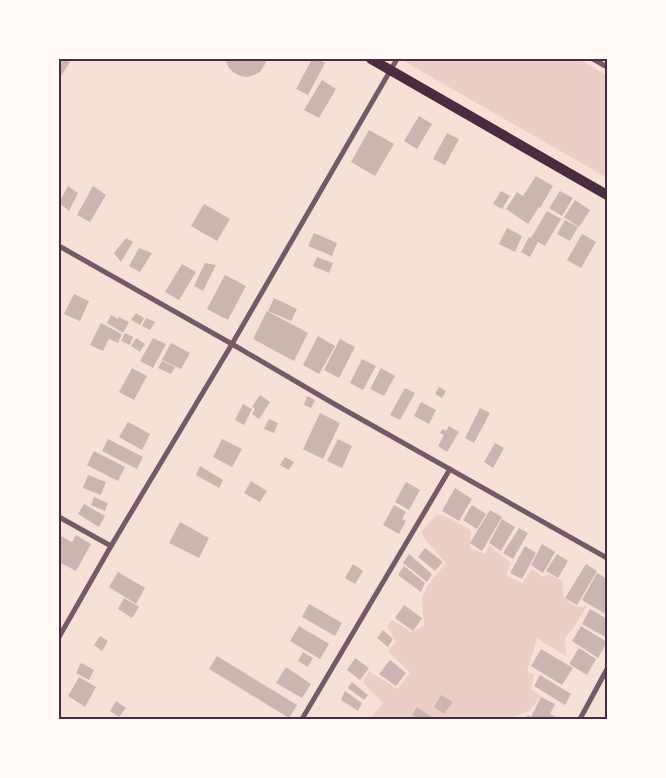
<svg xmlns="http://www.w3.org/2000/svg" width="666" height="778" font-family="Overpass,sans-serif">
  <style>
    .green { fill: #ebcfc5 }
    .building { fill: #ccb4b1 }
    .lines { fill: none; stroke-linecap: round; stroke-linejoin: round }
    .minor { stroke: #755966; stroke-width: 5 }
    .secondary { stroke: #4a2c40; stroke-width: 10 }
    .neatline { fill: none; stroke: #4a2c40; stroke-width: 2 }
  </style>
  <rect width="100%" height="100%" fill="#f7e1d7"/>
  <g class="green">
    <polygon points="403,59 578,59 607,75 607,178 402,60"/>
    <polygon points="436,515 445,516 471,530 470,548 485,554 489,545 511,563 506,575 522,583 532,569 543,577 548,574 562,581 564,598 576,607 587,606 574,627 565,638 566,656 537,638 527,672 534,674 531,689 541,696 529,711 507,719 371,719 374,714 383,703 364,684 364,680 369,671 397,689 410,673 388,651 396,642 387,626 392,620 411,632 424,626 422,599 427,586 446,563 423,537 422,530"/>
  </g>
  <g class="building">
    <polygon points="59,59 65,59 70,62 61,76 59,74"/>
    <polygon points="225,59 267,59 264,66 260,72 254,75 247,77 240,76 233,72 229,68"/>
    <polygon points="312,59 317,59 325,63 308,95 296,89"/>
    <polygon points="322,80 336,89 319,118 304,110"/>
    <polygon points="419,116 432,124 417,149 404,141"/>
    <polygon points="369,130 394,144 375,176 351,162"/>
    <polygon points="447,133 459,139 445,165 433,159"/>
    <polygon points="536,176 553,186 540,208 539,207 528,224 506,209 517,192 523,196"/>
    <polygon points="68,186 78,193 69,211 59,203"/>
    <polygon points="93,186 106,195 90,222 77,215"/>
    <polygon points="501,191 510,196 502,209 493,204"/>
    <polygon points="560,191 573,198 562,216 549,208"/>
    <polygon points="575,200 590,210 579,227 564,217"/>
    <polygon points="204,204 230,219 217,241 191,226"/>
    <polygon points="547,211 561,219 545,246 538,242 530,257 521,252 529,237 531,238"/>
    <polygon points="565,220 578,227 570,241 557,234"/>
    <polygon points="507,228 522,236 515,252 499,244"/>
    <polygon points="314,233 337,243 332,256 308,246"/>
    <polygon points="582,234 596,242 581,268 567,260"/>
    <polygon points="126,238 133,242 121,262 114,253"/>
    <polygon points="139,248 152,253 140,272 129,266"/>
    <polygon points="317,257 333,263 329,273 313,266"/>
    <polygon points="205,263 216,265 203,291 194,286"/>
    <polygon points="182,264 196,272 179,300 165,292"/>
    <polygon points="225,275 246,286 228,320 207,309"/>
    <polygon points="74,294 89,301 80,321 64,314"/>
    <polygon points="274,298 297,309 291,321 268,311"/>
    <polygon points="267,311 308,333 294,361 253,339"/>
    <polygon points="136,313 144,318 140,325 131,320"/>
    <polygon points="111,315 118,319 119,317 129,322 123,333 107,323"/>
    <polygon points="146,318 155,322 150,330 142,326"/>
    <polygon points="101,323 122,334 118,343 109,339 103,351 90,345"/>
    <polygon points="125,333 133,337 130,345 121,341"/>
    <polygon points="318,336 335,346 319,374 303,365"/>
    <polygon points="136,338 145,344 140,352 131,346"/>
    <polygon points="153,338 166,344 153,368 140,361"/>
    <polygon points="340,339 355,347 339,378 324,370"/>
    <polygon points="171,343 190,353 181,369 162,360"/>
    <polygon points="362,359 376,366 363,390 350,383"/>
    <polygon points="162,361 175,367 171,374 158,368"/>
    <polygon points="132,368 147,376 134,400 119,392"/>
    <polygon points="381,368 395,376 384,396 370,389"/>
    <polygon points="439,387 446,391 442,398 435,394"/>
    <polygon points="405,388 415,393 400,420 390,415"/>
    <polygon points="260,395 270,402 259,419 252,414 255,409 252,407"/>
    <polygon points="307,396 315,400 311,408 304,405"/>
    <polygon points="421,402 436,410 429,424 414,416"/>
    <polygon points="243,404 252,409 244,425 235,420"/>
    <polygon points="480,408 490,413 474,443 465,438"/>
    <polygon points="320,413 340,423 323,459 303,449"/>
    <polygon points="269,419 278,423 274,433 264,429"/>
    <polygon points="128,422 150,434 142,450 119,437"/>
    <polygon points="449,426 459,432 447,452 438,446 444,435 440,433 443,429 446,431"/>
    <polygon points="108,439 143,457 137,469 102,451"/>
    <polygon points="222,439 242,449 232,467 213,457"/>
    <polygon points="338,439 352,446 342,468 327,461"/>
    <polygon points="495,443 504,448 493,468 484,462"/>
    <polygon points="94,451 125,467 118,481 87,465"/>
    <polygon points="285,457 294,462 289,470 280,465"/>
    <polygon points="200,466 223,480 219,488 196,475"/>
    <polygon points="88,475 106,482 101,495 83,488"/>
    <polygon points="251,481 267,491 260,502 244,493"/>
    <polygon points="406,482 420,490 409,510 395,502"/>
    <polygon points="455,488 472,499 459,521 442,511"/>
    <polygon points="94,497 108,503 105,511 91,505"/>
    <polygon points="84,504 105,516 99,527 78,514"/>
    <polygon points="394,505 406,512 402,519 406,521 399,534 383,525"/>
    <polygon points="472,505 486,514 477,529 463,520"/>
    <polygon points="490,510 502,517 482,551 470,543"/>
    <polygon points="502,519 515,527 501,551 489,543"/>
    <polygon points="180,522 209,538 199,558 169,543"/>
    <polygon points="519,528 528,533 513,559 503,553"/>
    <polygon points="59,535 72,542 76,535 91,544 76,571 59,562"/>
    <polygon points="542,544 555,552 543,573 531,565"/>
    <polygon points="525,546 536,553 522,579 510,573"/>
    <polygon points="425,548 443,562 435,571 418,557"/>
    <polygon points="409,554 432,574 427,582 403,563"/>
    <polygon points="557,554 568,561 558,578 546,571"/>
    <polygon points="353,564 363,571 355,584 345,578"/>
    <polygon points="586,564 597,571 577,605 565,598"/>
    <polygon points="404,566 425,583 421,592 398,575"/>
    <polygon points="118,572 145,588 136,604 109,587"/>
    <polygon points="597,573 607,579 607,615 582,600"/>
    <polygon points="124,598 139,607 132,618 118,609"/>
    <polygon points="309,604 342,623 335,636 302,617"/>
    <polygon points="404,605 422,618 413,631 395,618"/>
    <polygon points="590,609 607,619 607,638 582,624"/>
    <polygon points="299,626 329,644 320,659 290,641"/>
    <polygon points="581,626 607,642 598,658 572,641"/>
    <polygon points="383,630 393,639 388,647 377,638"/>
    <polygon points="100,636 108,641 102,651 94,645"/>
    <polygon points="579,648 596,659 587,675 569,664"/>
    <polygon points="541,649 573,668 562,685 531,666"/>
    <polygon points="303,652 313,658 308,667 298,661"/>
    <polygon points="217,656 297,705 289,718 209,669"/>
    <polygon points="355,658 369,668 360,680 347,670"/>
    <polygon points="390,660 406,673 396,686 379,674"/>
    <polygon points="81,663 94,670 89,680 76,673"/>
    <polygon points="286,667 311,684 302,698 276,683"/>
    <polygon points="540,675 571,694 565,705 534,686"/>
    <polygon points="79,677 96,687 85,707 68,696"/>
    <polygon points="352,682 368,695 364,700 348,688"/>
    <polygon points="345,691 362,703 358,711 341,700"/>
    <polygon points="441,695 453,702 444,714 434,707"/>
    <polygon points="541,697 555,704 550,714 560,719 525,719 528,715 531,717"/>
    <polygon points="116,701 126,708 119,717 110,711"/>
    <polygon points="417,707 434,719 417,719 412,715"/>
  </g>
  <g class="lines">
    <g class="minor">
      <polyline points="593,59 607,67"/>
      <polyline points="59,246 232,344 336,405 607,558"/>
      <polyline points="59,517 111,546"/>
      <polyline points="59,637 111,546 232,344 397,59"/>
      <polyline points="302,719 450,469"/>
      <polyline points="580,719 607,669"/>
    </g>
    <polyline class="secondary" points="371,59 607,195"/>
  </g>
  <rect width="666" height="778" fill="none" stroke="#fffaf5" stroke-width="120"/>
  <rect x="60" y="60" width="546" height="658" class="neatline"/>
</svg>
